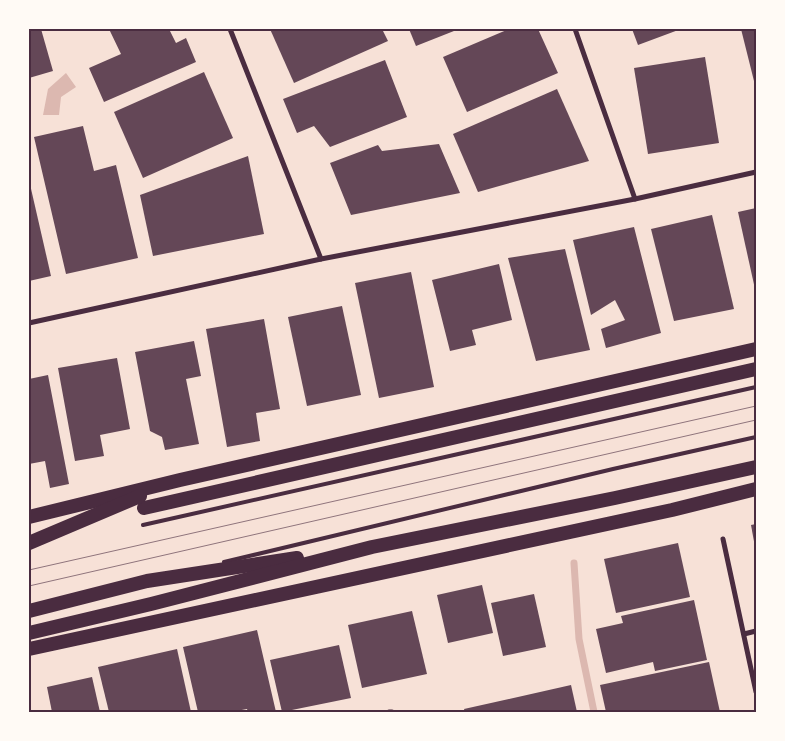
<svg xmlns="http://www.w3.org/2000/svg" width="785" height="741" font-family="'Source Serif 4',serif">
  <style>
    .water { fill: #dcb8b0 }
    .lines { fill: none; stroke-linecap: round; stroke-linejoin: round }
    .stream { stroke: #dcb8b0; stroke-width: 7 }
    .building { fill: #644757 }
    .service { stroke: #4a2c40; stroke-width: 4 }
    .minor { stroke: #4a2c40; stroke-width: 5 }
    .trunk { stroke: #4a2c40; stroke-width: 14 }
    .tram { stroke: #8f747c; stroke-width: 1 }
    .neatline { fill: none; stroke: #4a2c40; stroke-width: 2 }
  </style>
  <rect width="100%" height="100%" fill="#f7e1d7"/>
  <polygon class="water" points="66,73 76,87 61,97 59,115 43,115 48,89"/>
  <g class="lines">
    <polyline class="stream" points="574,563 579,639 594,712"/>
  </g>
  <g class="building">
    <polygon points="29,29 41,29 53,71 29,78"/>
    <polygon points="109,29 169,29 176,43 186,38 196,62 104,102 89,68 121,54"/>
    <polygon points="270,29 382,29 388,41 294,83"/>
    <polygon points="409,29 459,29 416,46"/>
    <polygon points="509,29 538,29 558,73 467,112 443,57"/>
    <polygon points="632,29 681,29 638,45"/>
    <polygon points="741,29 756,29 756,89"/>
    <polygon points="705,57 719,143 648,154 634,68"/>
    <polygon points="385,60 407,117 330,147 314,126 297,133 283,99"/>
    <polygon points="204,72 233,138 143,178 114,112"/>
    <polygon points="557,89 589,161 478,192 453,134"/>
    <polygon points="83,126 94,171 116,165 138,258 66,274 34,137"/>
    <polygon points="439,144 460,193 351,215 330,163 378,145 382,151"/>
    <polygon points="248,156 264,234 153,256 140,195"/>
    <polygon points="29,180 51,276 29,281"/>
    <polygon points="756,208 756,288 755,289 738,212"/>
    <polygon points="712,215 734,309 674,321 651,229"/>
    <polygon points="634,227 661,333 606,348 601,329 625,320 615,300 591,315 573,240"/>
    <polygon points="565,249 590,350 536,361 508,258"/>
    <polygon points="499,264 512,320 472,330 476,345 450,351 432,280"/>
    <polygon points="411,272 434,387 379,398 355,283"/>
    <polygon points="342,306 361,395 307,406 288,317"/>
    <polygon points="264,319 280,409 256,413 260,441 227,447 206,329"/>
    <polygon points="194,341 201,376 186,379 199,444 165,450 162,437 150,431 135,352"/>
    <polygon points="117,358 130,429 100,435 104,456 75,461 58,368"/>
    <polygon points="48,375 69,484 50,488 45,461 29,464 29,379"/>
    <polygon points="756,524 756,547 755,547 751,525"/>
    <polygon points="678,543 690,597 616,613 604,559"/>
    <polygon points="482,585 493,633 448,643 437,595"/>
    <polygon points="534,594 546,647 503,656 491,603"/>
    <polygon points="694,600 707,660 655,671 653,662 606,673 596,629 623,623 621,616"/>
    <polygon points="412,611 427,674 362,688 348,625"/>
    <polygon points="257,630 276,712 248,712 247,709 231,712 198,712 183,647"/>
    <polygon points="339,645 351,698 282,712 270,660"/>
    <polygon points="177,649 191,712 109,712 98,667"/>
    <polygon points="709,662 720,712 606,712 600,685"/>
    <polygon points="92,677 100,712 52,712 47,687"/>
    <polygon points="571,685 577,712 465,712 464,709"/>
  </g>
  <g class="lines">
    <g class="service">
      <polyline points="143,525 756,387"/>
      <polyline points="224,562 613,469 756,437"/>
    </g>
    <g class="minor">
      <polyline points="230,29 321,259"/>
      <polyline points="575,29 635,199"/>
      <polyline points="29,323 321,259 635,199 756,172"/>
      <polyline points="723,539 756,692"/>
      <polyline points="744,634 756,631"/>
      <polyline points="389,712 392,712"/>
    </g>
    <g class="trunk">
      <polyline points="144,508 756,369"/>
      <polyline points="29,517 180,480 756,349"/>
      <polyline points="29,543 140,496"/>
      <polyline points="29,611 147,581 297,558"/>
      <polyline points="29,633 151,604 372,547 615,498 756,467"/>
      <polyline points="29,649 672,510 756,489"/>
    </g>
    <g class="tram">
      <polyline points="29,570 756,406"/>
      <polyline points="29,586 756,420"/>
    </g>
  </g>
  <rect width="785" height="741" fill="none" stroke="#fffaf5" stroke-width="60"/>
  <rect x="30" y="30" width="725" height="681" class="neatline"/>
</svg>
